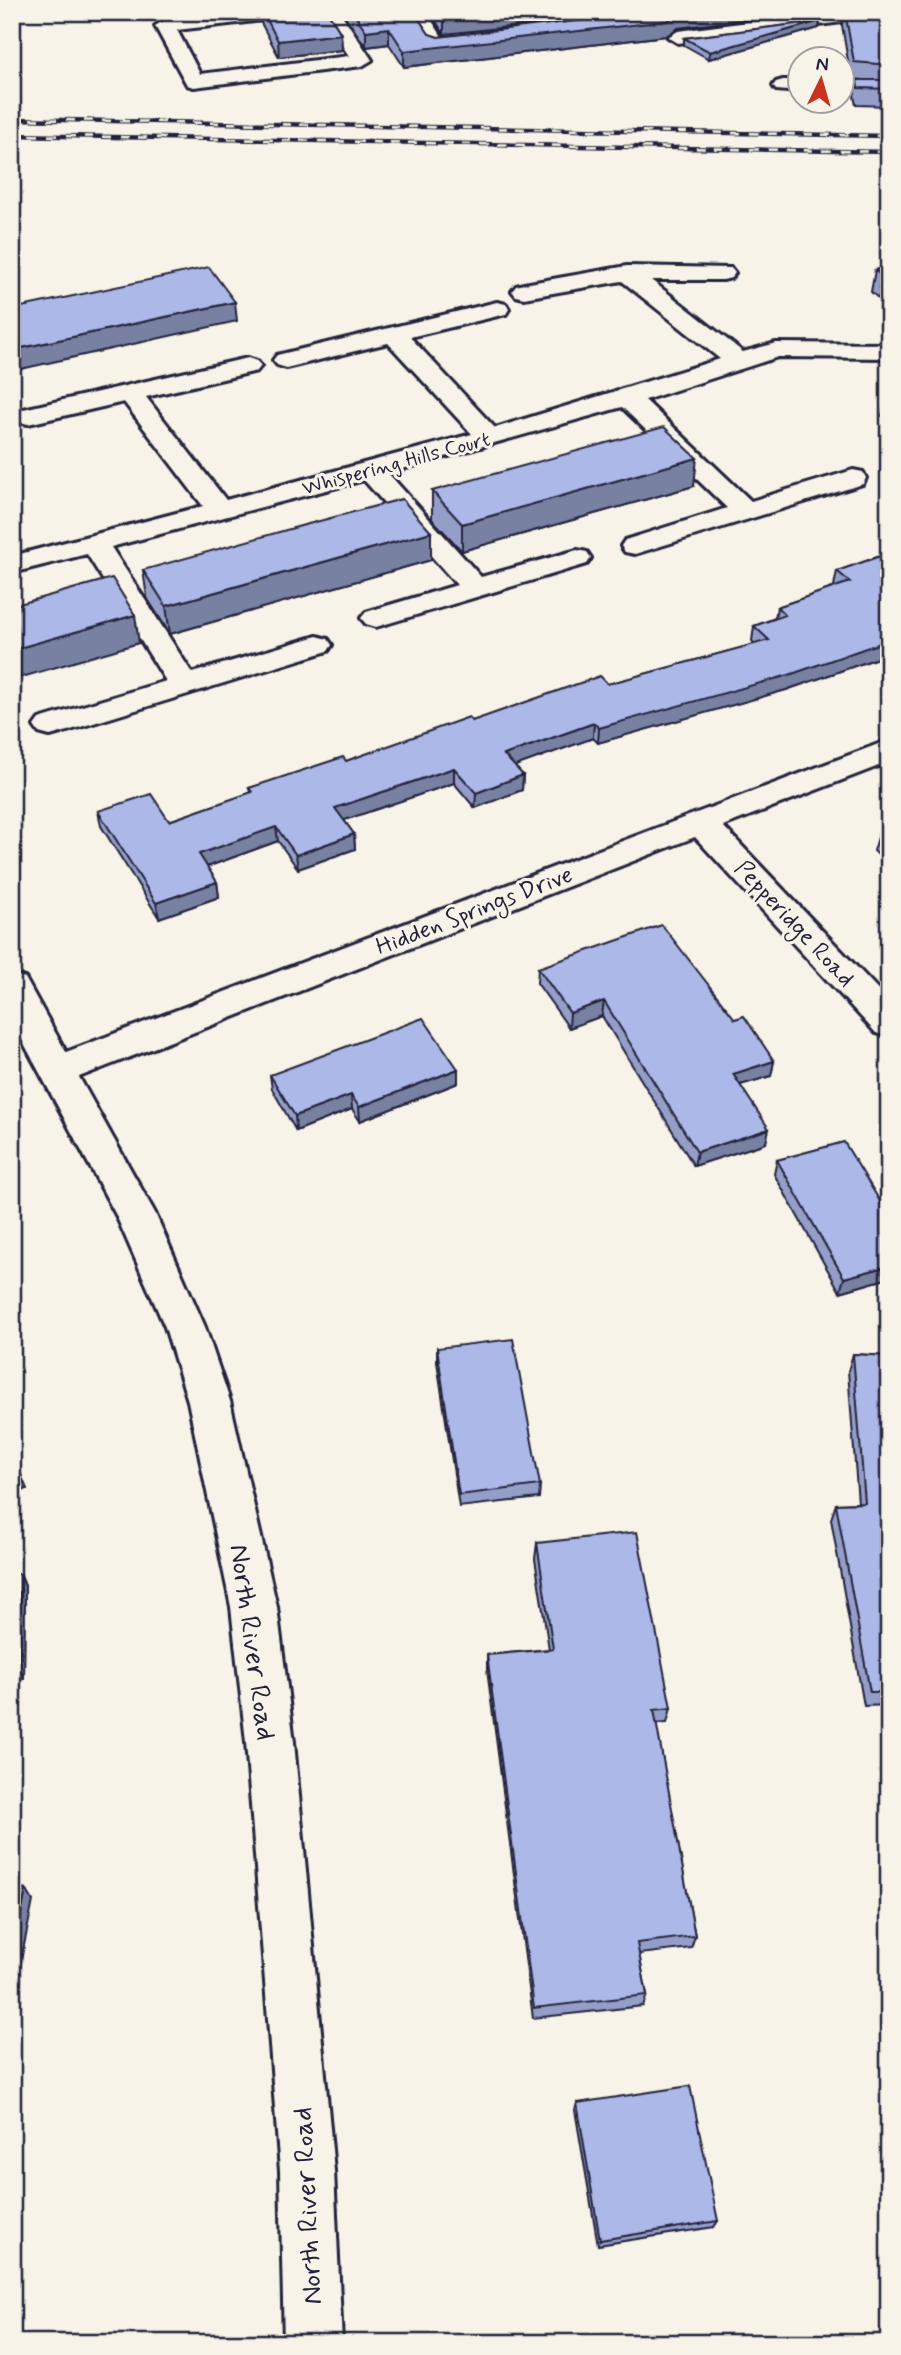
<svg xmlns="http://www.w3.org/2000/svg" width="901" height="2355" font-family="Mynerve,sans-serif">
  <style>
    .lines { fill: none; stroke-linecap: round; stroke-linejoin: round }
    .minor-casing { stroke: #22223b; stroke-width: 6 }
    .minor { fill: #f7f3e8; fill-rule: evenodd }
    .rail-casing { stroke: #22223b; stroke-width: 4.5 }
    .rail { stroke: #f7f3e8; stroke-width: 2.5; stroke-dasharray: 9; stroke-linecap: butt }
    .wall { fill: #949ec8; stroke: #22223b; stroke-width: 2 }
    .shaded-wall { fill: #7881a2; stroke: #22223b; stroke-width: 2 }
    .building { fill: #acb8e8; stroke: #22223b; stroke-width: 2 }
    .labels { text-anchor: middle; stroke-width: 6; stroke-linejoin: round; paint-order: stroke }
    .far-street-label { font-size: 21px; fill: #22223b; stroke: #f7f3e8 }
    .street-label { font-size: 24px; fill: #22223b; stroke: #f7f3e8 }
    .near-street-label { font-size: 28px; fill: #22223b; stroke: #f7f3e8 }
  </style>
  <rect width="100%" height="100%" fill="#f7f3e8"/>
  <filter id="ink" filterUnits="userSpaceOnUse"><feTurbulence type="fractalNoise" baseFrequency=".0143" numOctaves="2"/><feDisplacementMap in="SourceGraphic" scale="14" xChannelSelector="R" yChannelSelector="G"/><feConvolveMatrix kernelMatrix="1 2 1 2 8 2 1 2 1" color-interpolation-filters="sRGB"/></filter>
  <g filter="url(#ink)">
    <g class="lines">
      <g class="minor-casing">
        <g id="minor">
          <polygon points="231,12 290,12 281,18 177,30 200,74 349,56 321,12 340,12 372,60 362,66 194,87 187,85 155,26 165,20"/>
          <polygon points="468,12 459,18 432,21 443,38 484,36 487,40 484,44 431,48 409,17 415,12"/>
          <path d="M581 12H601L611 25C603 34 555 39 547 30L557 24 587 21Z"/>
          <polygon points="826,12 883,12 874,18 678,43 668,37 678,31"/>
          <polygon points="783,80 800,80 800,92 776,90 773,86 776,82"/>
          <polygon points="842,81 889,82 889,94 842,93"/>
          <polygon points="627,266 731,268 735,273 731,278 723,280 651,280 743,352 776,343 889,344 889,358 778,357 645,400 751,501 853,470 863,472 866,478 863,484 635,554 625,552 621,546 625,540 727,508 622,407 388,473 481,577 577,550 587,552 591,558 587,564 376,627 366,624 361,618 366,612 457,585 364,480 111,547 192,673 317,636 328,639 332,645 328,651 61,733 50,736 39,733 34,726 39,719 166,681 87,554 12,573 12,556 203,506 124,402 28,424 19,422 15,416 19,410 248,358 257,361 261,366 257,371 146,397 226,500 472,434 388,343 286,368 277,365 273,360 277,355 497,302 506,304 509,309 506,314 410,337 495,428 720,359 622,281 524,298 516,296 512,291 516,286 524,284"/>
          <polygon points="889,740 889,762 723,826 889,1001 889,1037 876,1033 695,837 79,1077 155,1213 205,1327 230,1401 277,1607 294,1742 334,2171 342,2343 284,2343 280,2171 246,1742 231,1607 188,1401 165,1327 116,1215 12,1021 12,974 25,978 66,1052"/>
        </g>
      </g>
      <use href="#minor" class="minor"/>
      <g class="rail-casing">
        <g id="rail">
          <polyline points="12,119 889,136"/>
          <polyline points="12,135 889,152"/>
        </g>
      </g>
      <use href="#rail" class="rail"/>
    </g>
    <g class="wall">
      <polygon points="260,12 328,12 341,34 342,50 279,57 261,23"/>
      <polygon points="342,12 414,12 429,34 438,37 602,18 606,15 604,12 803,12 678,28 666,36 404,67 389,44 366,47"/>
      <polygon points="437,12 583,12 582,19 444,34 437,23"/>
      <polygon points="844,12 889,12 889,106 856,105 854,96 857,80 864,80 851,79 842,25"/>
      <polygon points="820,21 819,28 709,59 684,45 684,38"/>
      <polygon points="889,267 889,308 871,292 875,270"/>
      <polygon points="889,391 889,418 882,416 887,393"/>
      <polygon points="694,486 462,551 432,519 432,491"/>
      <polygon points="889,553 889,654 786,690 598,743 593,738 514,766 523,775 522,790 475,808 454,783 344,820 354,834 355,849 298,869 278,841 207,867 217,882 219,897 159,918 101,826 98,811 169,821 250,793 249,788 346,761 472,721 755,644 752,641 754,626 775,618 777,607 836,587 834,586 837,571"/>
      <polygon points="431,560 170,634 147,598 143,570"/>
      <polygon points="889,830 889,865 874,851 879,834"/>
      <polygon points="538,968 735,1019 774,1061 771,1076 740,1085 766,1143 694,1166 602,1016 569,1028 537,983"/>
      <polygon points="458,1069 458,1083 360,1121 352,1109 296,1131 272,1089 270,1075"/>
      <polygon points="777,1160 889,1216 889,1278 840,1292 774,1174"/>
      <polygon points="437,1348 540,1485 539,1498 459,1507 437,1362"/>
      <polygon points="853,1354 889,1356 889,1705 864,1706 831,1519 836,1504 858,1503 848,1371"/>
      <polygon points="537,1543 671,1708 667,1723 656,1724 695,1936 691,1948 639,1954 647,1995 643,2006 533,2018 487,1670 487,1655 549,1649 535,1559"/>
      <polygon points="20,1574 25,1586 24,1679 12,1680 12,1575"/>
      <polygon points="577,2103 718,2221 714,2227 598,2245 575,2110"/>
    </g>
    <g class="shaded-wall">
      <polygon points="500,12 583,12 582,19 444,34 444,18"/>
      <polygon points="803,12 678,28 666,36 404,67 404,51 679,13"/>
      <polygon points="820,21 819,28 709,59 710,52"/>
      <polygon points="389,28 389,44 366,47 366,31"/>
      <polygon points="341,34 342,50 279,57 278,41"/>
      <polygon points="235,302 237,321 12,371 12,350"/>
      <polygon points="697,458 694,486 462,551 462,524"/>
      <polygon points="431,532 431,560 170,634 166,606"/>
      <polygon points="135,615 139,643 12,680 12,650"/>
      <polygon points="889,640 889,654 786,690 598,743 599,728"/>
      <polygon points="594,723 593,738 504,770 504,755"/>
      <polygon points="454,768 454,783 336,823 335,808"/>
      <polygon points="523,775 522,790 475,808 476,793"/>
      <polygon points="276,827 278,841 201,869 199,854"/>
      <polygon points="354,834 355,849 298,869 296,855"/>
      <polygon points="217,882 219,897 159,918 156,903"/>
      <polygon points="604,1001 602,1016 569,1028 570,1013"/>
      <polygon points="774,1061 771,1076 730,1088 733,1074"/>
      <polygon points="458,1069 458,1083 360,1121 359,1107"/>
      <polygon points="351,1095 352,1109 296,1131 295,1116"/>
      <polygon points="769,1129 766,1143 694,1166 697,1152"/>
      <polygon points="889,1266 889,1278 840,1292 844,1278"/>
      <polygon points="21,1475 27,1489 12,1496 12,1479"/>
      <polygon points="20,1574 25,1586 24,1679 19,1667"/>
      <polygon points="26,1889 33,1901 12,2005 12,1959"/>
    </g>
    <g class="building">
      <polygon points="263,12 328,12 341,34 278,41"/>
      <polygon points="353,12 414,12 429,34 438,37 602,18 611,12 682,12 679,13 667,21 404,51 389,28 366,31"/>
      <polygon points="440,12 500,12 444,18"/>
      <polygon points="845,12 889,12 889,65 854,62"/>
      <polygon points="820,21 710,52 684,38"/>
      <polygon points="857,80 889,80 889,89 858,88"/>
      <polygon points="209,267 235,302 12,350 12,309"/>
      <polygon points="889,267 889,282 875,270"/>
      <polygon points="664,427 697,458 462,524 432,491"/>
      <polygon points="402,499 431,532 166,606 143,570 297,527"/>
      <polygon points="889,553 889,640 789,675 599,728 594,723 504,755 523,775 476,793 454,768 335,808 354,834 296,855 276,827 199,854 217,882 156,903 98,811 151,794 169,821 252,792 249,788 343,757 346,761 469,717 472,721 600,676 608,684 769,640 754,626 785,615 777,607 850,582 837,571"/>
      <polygon points="112,578 135,615 12,650 12,606"/>
      <polygon points="889,830 889,843 879,834"/>
      <polygon points="662,925 735,1019 744,1016 774,1061 733,1074 769,1129 697,1152 604,1001 570,1013 538,968"/>
      <polygon points="423,1018 458,1069 359,1107 351,1095 295,1116 270,1075"/>
      <polygon points="844,1142 889,1216 889,1266 844,1278 777,1160"/>
      <polygon points="513,1339 540,1485 459,1495 437,1348"/>
      <polygon points="853,1354 889,1356 889,1692 870,1692 836,1504 865,1503"/>
      <polygon points="12,1456 21,1475 12,1479"/>
      <polygon points="637,1532 671,1708 654,1710 695,1936 637,1943 647,1995 534,2008 487,1655 553,1649 537,1543"/>
      <polygon points="20,1574 19,1667 12,1668 12,1575"/>
      <polygon points="12,1889 26,1889 12,1959"/>
      <polygon points="690,2086 718,2221 600,2240 577,2103"/>
    </g>
  </g>
  <g class="labels">
    <g class="far-street-label">
      <text transform="translate(396 463) rotate(-15)" y="7">Whispering Hills Court</text>
    </g>
    <g class="street-label">
      <text transform="translate(474 910) rotate(-21)" y="8">Hidden Springs Drive</text>
      <text transform="translate(795 923) rotate(47)" y="8">Pepperidge Road</text>
    </g>
    <g class="near-street-label">
      <text transform="translate(254 1642) rotate(82)" y="10">North River Road</text>
      <text transform="translate(306 2206) rotate(-93)" y="10">North River Road</text>
    </g>
  </g>
  <rect width="901" height="2355" fill="none" stroke="#f7f3e8" stroke-width="42"/>
  <rect x="21" y="21" width="859" height="2313" fill="none" stroke="#22223b" stroke-width="2.5" filter="url(#ink)"/>
  <g transform="translate(821 80) rotate(5)"><circle r="33" fill="#f7f3e8" stroke="#a29fa3" stroke-width="2"/>
  <path d="M0-5L12 26L0 18L-12 26Z" fill="#c8321e"/>
  <text y="-10" font-size="19" font-weight="bold" text-anchor="middle" fill="#22223b">N</text>
  </g>
</svg>
